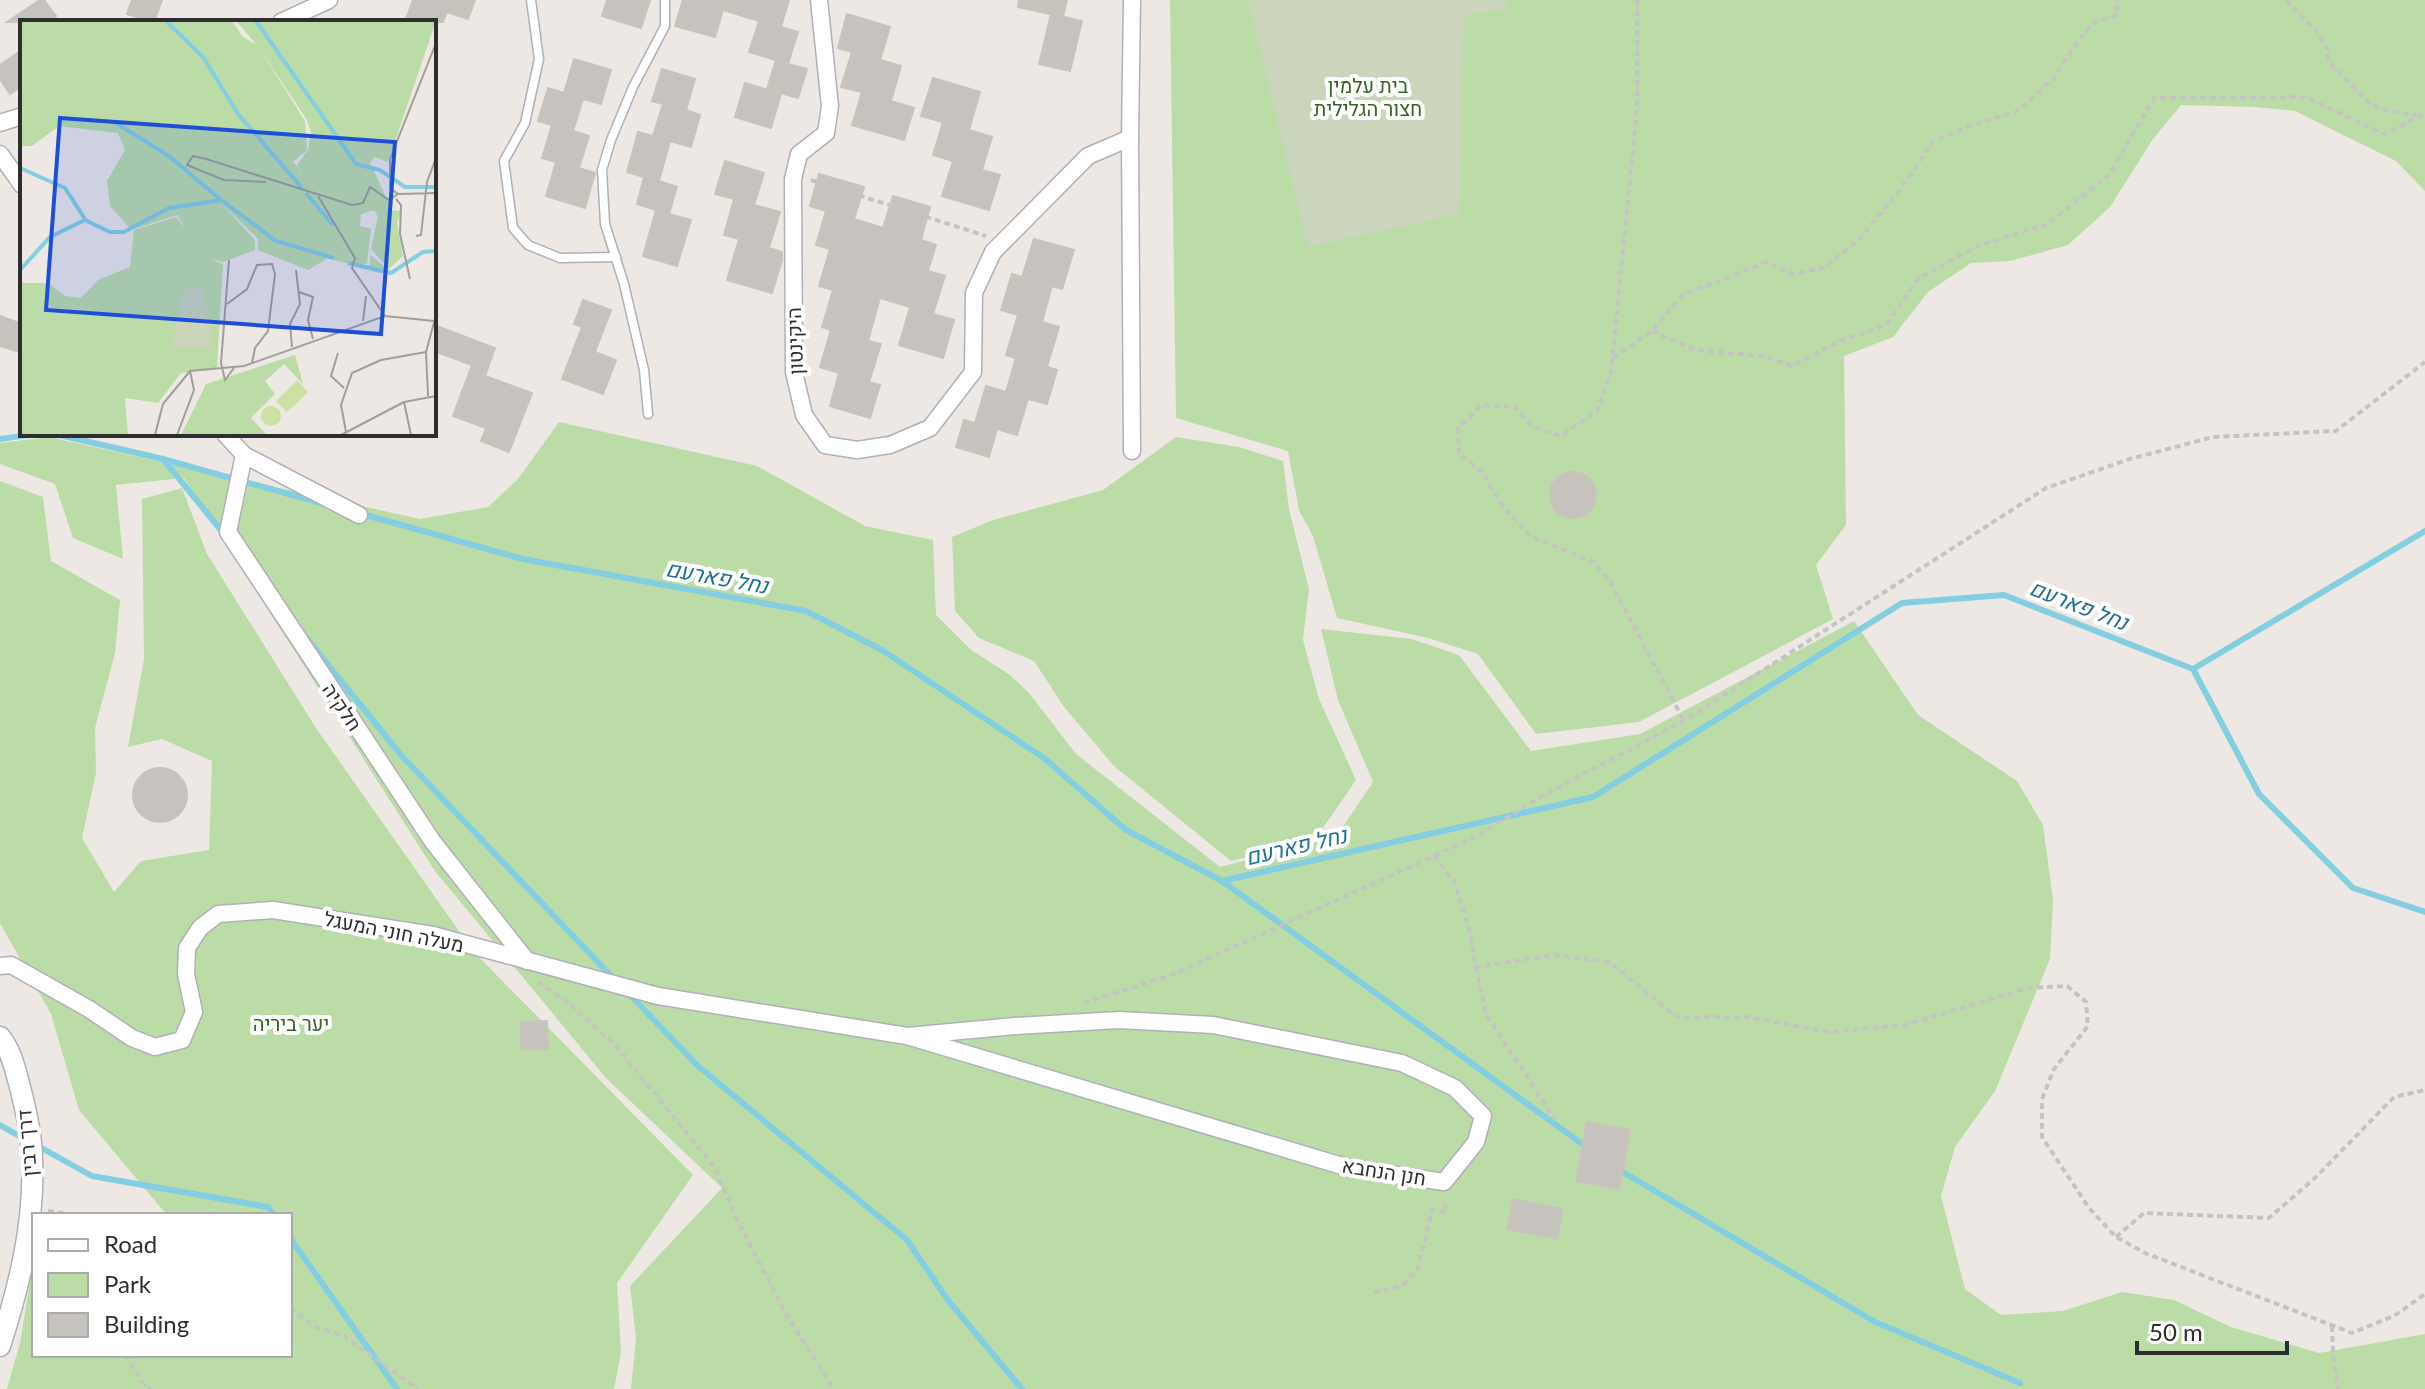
<svg xmlns="http://www.w3.org/2000/svg" width="2425" height="1389" font-family="Lato,Heebo,sans-serif">
  <style>
    .green { fill: #bcdca7 }
    .cemetery { fill: #cad5bc }
    .lines { fill: none; stroke-linecap: round; stroke-linejoin: round }
    .stream { stroke: #84cee1; stroke-width: 6 }
    .building { fill: #c6c3be; stroke: #c9c3bc; stroke-width: 2 }
    .service-casing { stroke: #afb1b8; stroke-width: 11 }
    .minor-casing { stroke: #afb1b8; stroke-width: 19 }
    .tertiary-casing { stroke: #afb1b8; stroke-width: 23 }
    .path { stroke: #c4c4c4; stroke-width: 4; stroke-dasharray: 6 4; stroke-linecap: butt }
    .service { stroke: #fff; stroke-width: 8 }
    .minor { stroke: #fff; stroke-width: 16 }
    .tertiary { stroke: #fff; stroke-width: 20 }
    .labels { text-anchor: middle; stroke-width: 8; stroke-linejoin: round; paint-order: stroke }
    .park-label { font-size: 20px; fill: #366425; stroke: #fff }
    .street-label { font-size: 20px; fill: #2e2e2e; stroke: #fff }
    .water-label { font-size: 22px; font-style: italic; fill: #1f7191; stroke: #fff }
    .inset-river { fill: none; stroke: #84cee1; stroke-width: 4 }
    .inset-road { fill: none; stroke: #a19e9b; stroke-width: 2 }
    .view { fill: #1d4ed8; fill-opacity: 0.15; stroke: #1d4ed8; stroke-width: 4 }
    .inset-edge { fill: none; stroke: #2e2e2e; stroke-width: 4 }
  </style>
  <rect width="100%" height="100%" fill="#ede8e3"/>
  <g class="green">
    <polygon points="1170,0 2425,0 2425,191 2396,161 2295,111 2255,107 2181,105 2153,139 2110,207 2068,245 2010,261 1971,263 1928,292 1893,337 1844,356 1846,525 1816,565 1833,619 1639,722 1536,734 1478,654 1428,638 1337,618 1313,536 1299,510 1288,451 1176,418"/>
    <polygon points="559,422 757,466 865,526 933,540 936,615 970,649 1010,675 1029,693 1076,754 1220,867 1336,837 1373,782 1338,700 1321,629 1412,639 1459,655 1531,751 1640,734 1854,621 1918,715 2017,781 2043,825 2053,900 2050,959 1995,1091 1955,1147 1941,1196 1965,1289 2001,1315 2063,1311 2122,1292 2174,1300 2231,1327 2319,1353 2425,1334 2425,1389 631,1389 636,1338 630,1286 722,1188 606,1078 435,871 184,478 116,485 123,559 73,538 55,484 0,464 0,443 49,437 420,519 488,507 518,479"/>
    <polygon points="1176,437 1239,447 1283,461 1289,509 1309,589 1303,640 1319,699 1356,780 1314,841 1231,861 1114,766 1064,707 1034,661 979,638 955,611 952,537 993,520 1103,490"/>
    <polygon points="0,481 43,497 51,561 120,600 115,653 95,728 96,773 82,838 114,892 141,861 209,850 212,761 162,739 128,747 144,659 142,499 182,488 207,554 316,728 473,951 693,1175 617,1283 621,1353 614,1389 7,1389 20,1343 34,1257 34,1355 290,1355 290,1215 167,1215 79,1110 51,1014 0,923"/>
  </g>
  <polygon class="cemetery" points="1248,0 1508,0 1508,9 1463,15 1460,214 1308,247"/>
  <g class="lines">
    <g class="stream">
      <polyline points="55,434 163,459 324,504"/>
      <polyline points="0,439 35,434"/>
      <polyline points="163,459 224,534"/>
      <polyline points="362,514 523,559 806,611 882,650 1044,758 1126,830 1222,881 1593,797 1902,603 2004,595 2193,669 2425,531"/>
      <polyline points="308,640 401,755 614,979"/>
      <polyline points="2193,669 2259,794 2353,888 2425,912"/>
      <polyline points="1222,881 1589,1149"/>
      <polyline points="627,992 698,1066 907,1240 947,1299 1022,1389"/>
      <polyline points="0,1125 26,1140"/>
      <polyline points="36,1145 92,1176 268,1207 274,1215"/>
      <polyline points="1618,1169 1875,1322 2020,1383"/>
      <polyline points="290,1238 397,1389"/>
    </g>
  </g>
  <g class="building">
    <polygon points="40,0 44,0 56,16 47,22 7,22"/>
    <polygon points="132,0 162,0 154,22 127,14"/>
    <polygon points="413,0 475,0 468,19 447,12 443,22 405,22"/>
    <polygon points="607,0 650,0 641,28 602,16"/>
    <polygon points="683,0 789,0 781,27 798,32 788,64 807,69 798,98 767,89 776,60 749,52 759,21 723,10 715,37 675,26"/>
    <polygon points="1019,0 1067,0 1063,17 1018,7"/>
    <polygon points="847,14 890,27 880,60 901,66 891,101 914,108 904,140 852,125 862,92 841,87 852,52 838,48"/>
    <polygon points="1051,14 1082,21 1070,71 1039,64"/>
    <polygon points="22,50 22,86 10,94 0,79 0,65"/>
    <polygon points="574,59 611,70 601,104 583,99 573,131 589,136 579,168 595,173 585,208 546,196 556,162 542,158 552,125 538,121 548,88 564,93"/>
    <polygon points="662,69 695,79 686,110 700,115 691,147 670,141 659,181 677,187 669,214 691,220 677,266 643,256 656,210 637,204 644,177 627,172 638,132 653,136 663,104 652,101"/>
    <polygon points="933,78 980,92 969,130 992,137 982,170 1000,175 989,210 942,196 953,161 933,155 943,122 921,116"/>
    <polygon points="745,83 781,94 771,128 735,117"/>
    <polygon points="725,161 764,173 754,205 780,212 769,248 782,252 782,260 772,293 727,280 739,239 724,235 734,199 715,194"/>
    <polygon points="819,174 864,187 854,219 883,228 893,196 930,207 921,240 936,245 928,271 945,276 933,314 954,320 943,358 899,345 910,307 880,298 868,341 881,344 869,382 880,385 870,418 830,406 839,373 820,367 831,330 822,327 833,290 819,286 830,249 816,245 826,211 810,206"/>
    <polygon points="1034,239 1074,250 1062,289 1052,286 1042,322 1059,327 1047,367 1057,370 1047,404 1028,399 1017,435 997,429 989,457 956,447 964,420 975,423 986,386 1006,392 1016,358 1006,355 1018,315 1001,310 1012,274 1022,277"/>
    <polygon points="583,300 611,310 595,352 616,360 603,394 562,379 582,327 574,324"/>
    <polygon points="0,316 22,324 22,353 0,346"/>
    <polygon points="434,325 495,348 485,376 532,393 509,452 481,441 486,428 453,416 472,365 434,351"/>
    <circle cx="1573" cy="495" r="23"/>
    <circle cx="160" cy="795" r="27"/>
    <polygon points="547,1021 548,1049 521,1049 521,1022"/>
    <polygon points="1587,1122 1630,1130 1619,1189 1576,1181"/>
    <polygon points="1513,1199 1563,1209 1557,1239 1507,1229"/>
  </g>
  <g class="lines">
    <g class="service-casing">
      <g id="service">
        <polyline points="531,0 539,59 525,123 504,161 513,228 528,245 560,258 616,257"/>
        <polyline points="648,414 644,370 624,284 605,224 602,170 611,140 633,87 665,26 665,0"/>
      </g>
    </g>
    <g class="minor-casing">
      <g id="minor">
        <polyline points="819,0 830,106 826,133 799,154 793,179 794,372 804,415 825,445 857,450 890,445 930,428 973,372 974,293 993,252 1088,156 1130,138"/>
        <polyline points="281,22 329,0"/>
        <polyline points="0,123 22,116"/>
        <polyline points="0,154 22,185"/>
        <polyline points="225,434 244,455 228,532 433,842 527,961"/>
        <polyline points="1132,451 1130,138 1132,0"/>
        <polyline points="244,455 359,515"/>
        <polyline points="0,966 11,965 89,1009 132,1038 155,1047 182,1040 194,1012 186,974 187,948 200,928 218,914 273,910 433,935 658,996 907,1036 1349,1168 1444,1182 1476,1142 1483,1116 1455,1088 1402,1063 1213,1025 1119,1020 1015,1026 907,1036"/>
      </g>
    </g>
    <g class="tertiary-casing">
      <path id="tertiary" d="M0 1037C12 1052 15 1069 20 1087 26 1111 32 1136 32 1160 35 1222 19 1287 0 1346"/>
    </g>
    <g class="path">
      <polyline points="1637,0 1637,108 1611,372 1597,411 1561,436 1532,426 1515,407 1482,405 1458,429 1459,453 1483,473 1494,493 1509,513 1532,537 1594,562 1610,581 1684,721"/>
      <polyline points="2286,0 2316,31 2327,48 2329,62 2371,105 2389,111 2417,115"/>
      <polyline points="811,180 986,236"/>
      <polyline points="1652,331 1695,350 1763,356 1792,366 1842,340 1885,326 1919,278 1980,245 2046,225 2108,176 2154,98 2305,97 2384,134 2420,116 2425,118"/>
      <polyline points="1613,358 1652,331 1682,295 1767,262 1791,274 1823,268 1860,239 1907,180 1933,141 1975,124 2016,112 2054,78 2076,44 2093,23 2117,15 2117,0"/>
      <polyline points="1434,856 1475,837 1549,792 1684,721 2046,488 2130,459 2213,437 2336,431 2425,362"/>
      <polyline points="1476,967 1486,1014 1555,1120"/>
      <polyline points="538,982 572,1006 617,1047 715,1168 736,1218 786,1314 834,1389"/>
      <polyline points="1084,1003 1172,975 1434,856 1454,881 1469,929 1476,967 1555,955 1609,962 1677,1017 1748,1017 1829,1032 1905,1025 2028,988 2067,986 2086,1002 2088,1026 2054,1069 2042,1099 2042,1137 2089,1208 2116,1237 2145,1253 2352,1333 2394,1316 2425,1294"/>
      <polyline points="48,1211 77,1215"/>
      <polyline points="2116,1237 2144,1213 2269,1218 2316,1177 2394,1097 2425,1090"/>
      <polyline points="1374,1292 1402,1286 1418,1268 1432,1210 1446,1212 1445,1200"/>
      <polyline points="290,1309 316,1327 342,1335 418,1389"/>
      <polyline points="2332,1326 2333,1355 2338,1389"/>
      <polyline points="125,1355 145,1386 151,1389"/>
    </g>
    <use href="#service" class="service"/>
    <use href="#minor" class="minor"/>
    <use href="#tertiary" class="tertiary"/>
  </g>
  <g class="labels">
    <g class="park-label">
      <text x="1368" y="93">בית עלמין<tspan x="1368" dy="23">חצור הגלילית</tspan></text>
      <text x="291" y="1031">יער ביריה</text>
    </g>
    <g class="street-label">
      <text transform="translate(795 341) rotate(-92)" y="7">היקינטון</text>
      <text transform="translate(342 707) rotate(56)" y="7">חלקיה</text>
      <text transform="translate(394 932) rotate(11)" y="7">מעלה חוני המעגל</text>
      <text transform="translate(27 1143) rotate(-95)" y="7">דרך רבין</text>
      <text transform="translate(1384 1172) rotate(9)" y="7">חנן הנחבא</text>
    </g>
    <g class="water-label">
      <text transform="translate(717 577) rotate(10)" y="8">נחל פארעם</text>
      <text transform="translate(2079 605) rotate(21)" y="8">נחל פארעם</text>
      <text transform="translate(1296 846) rotate(-13)" y="8">נחל פארעם</text>
    </g>
  </g>
  <g transform="translate(20 20)">
    <rect width="416" height="416" fill="#ede8e3"/>
    <path d="M0 1H212L223 17 236 24 216 1H416L368 142 354 137 350 143 372 190 382 191 377 202 383 236 369 249 351 229 358 197 354 190 341 194 340 206 351 209 347 243 340 245H350V235L372 252 359 253 308 238 288 250 238 230V219L200 182 235 220V230L203 242 188 238 203 244 197 348 161 353 138 383 105 378 108 415H0V263H28L45 276 61 278 78 260 110 247 114 210 156 197 166 209 157 195 111 210 90 186 87 161 105 130 98 113 39 106 12 126H0ZM239 28 287 100 291 113 288 130 277 145 283 153 273 142 287 130 285 101ZM275 335 283 364 264 344 245 361 255 374 231 398 247 415H161L186 364Z" fill="#bcdca7" fill-rule="evenodd"/>
    <path d="M183 267 193 328H152L162 270Z" fill="#cad5bc"/>
    <path d="M277 360 288 372 267 392 256 381ZM241 396a10 10 0 1 1 20 0a10 10 0 1 1-20 0Z" fill="#cce2a4"/>
    <path class="inset-river" d="M146 1 183 37 218 94 282 168M236 1 336 144 360 150 385 167H416M96 103 149 136 201 180M0 148 45 168 65 199M286 173 313 205M328 243 371 253 403 232 416 231M0 250 30 217 65 200 90 212H104L149 188 201 180 256 221 314 238"/>
    <path class="inset-road" d="M246 162 204 160 167 145 173 136 186 139 332 185 343 183 350 167 369 180 378 174 416 173M378 174 370 168V139L416 23M298 176 335 238 332 248 365 296M376 179 381 185 380 214 390 259M396 216 401 215 407 162 416 138M209 240 201 343 205 360 214 348M279 272 293 277 288 300 293 319M207 284 227 269 237 245 252 244 255 254 248 311 235 328 232 343M343 301 346 276M272 327 270 304 280 284 276 250M318 333 311 356 324 368M408 376 406 332 416 295M326 412 321 385 332 353 361 340 406 332M135 415 143 384 170 351 224 346 365 296 414 301M157 415 174 370 170 351M321 415 384 382M391 415 384 382 416 376"/>
    <path class="view" d="M40 98 375 122 361 314 26 290Z"/>
    <rect width="416" height="416" class="inset-edge"/>
  </g>
  <rect x="32" y="1213" width="260" height="144" fill="#ffffff" stroke="#ababab" stroke-width="2"/>
  <rect x="48" y="1239" width="40" height="12" fill="#ffffff" stroke="#ababab" stroke-width="2"/>
  <text x="104" y="1253" font-size="24" fill="#2e2e2e">Road</text>
  <rect x="48" y="1273" width="40" height="24" fill="#bcdca7" stroke="#ababab" stroke-width="2"/>
  <text x="104" y="1293" font-size="24" fill="#2e2e2e">Park</text>
  <rect x="48" y="1313" width="40" height="24" fill="#c6c3be" stroke="#ababab" stroke-width="2"/>
  <text x="104" y="1333" font-size="24" fill="#2e2e2e">Building</text>
  <path d="M2137 1341v12h150v-12" fill="none" stroke="#2e2e2e" stroke-width="4"/>
  <text x="2149" y="1341" font-size="24" fill="#2e2e2e" stroke="#ffffff" stroke-width="6" paint-order="stroke">50 m</text>
</svg>
